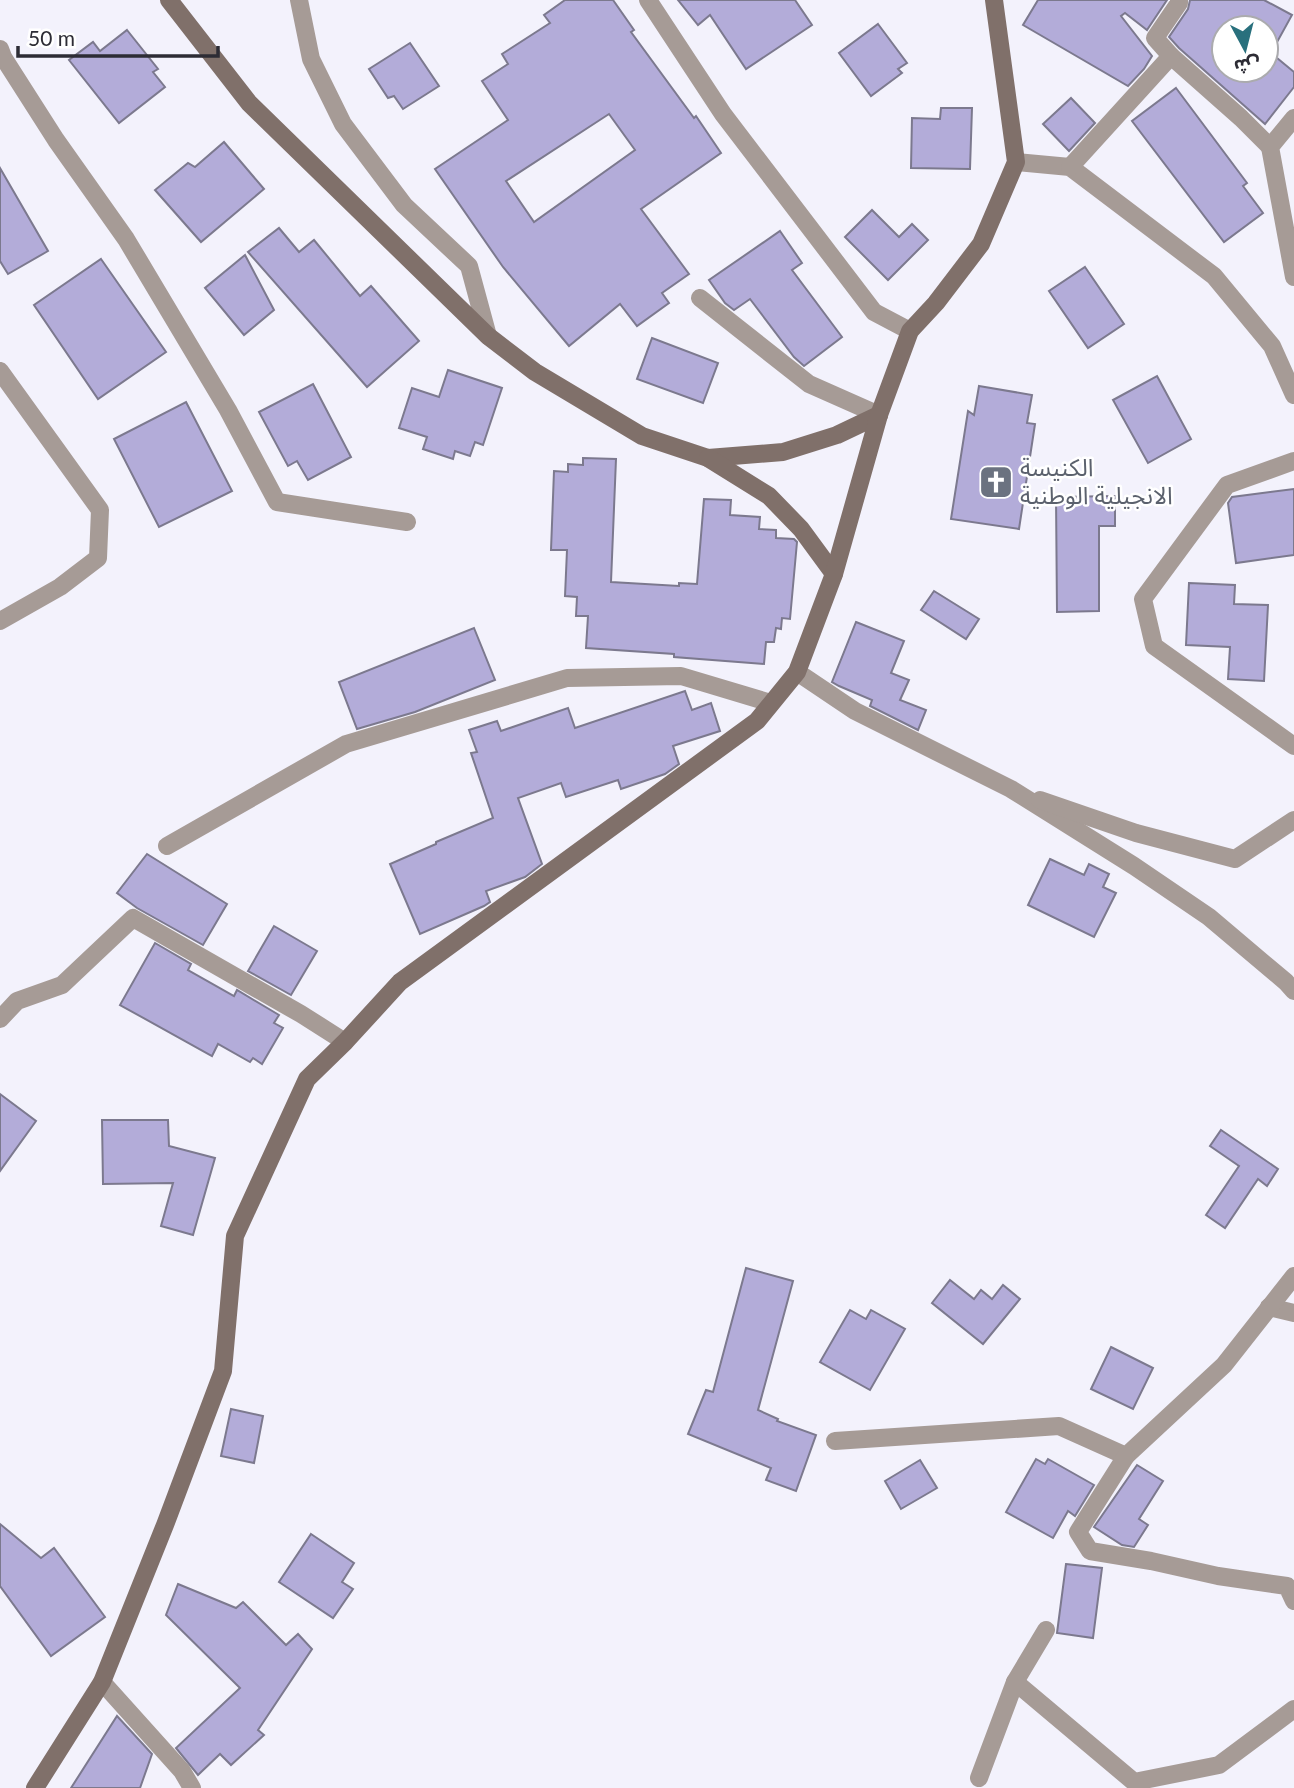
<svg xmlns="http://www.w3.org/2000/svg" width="1294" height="1788" font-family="Lato,'Noto Sans Arabic',sans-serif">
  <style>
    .building { fill: #b3acd9; stroke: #7c798e; stroke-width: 2; fill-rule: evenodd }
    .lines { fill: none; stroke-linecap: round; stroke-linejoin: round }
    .street { stroke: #a69b96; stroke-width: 18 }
    .secondary { stroke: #80706a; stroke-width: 18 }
    .labels { text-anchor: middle; stroke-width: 5; stroke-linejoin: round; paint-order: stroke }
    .worship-label { font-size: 24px; fill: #5b616d; stroke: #fff; text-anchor: start }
  </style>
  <rect width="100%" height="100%" fill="#f3f2fc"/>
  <g class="building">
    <path d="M565 0H613L634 30 631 32 694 118 696 116 721 153 641 209 689 274 662 293 669 303 637 326 620 304 569 346 503 267 435 169 508 120 482 81 508 64 502 54 550 23 544 15ZM609 114 635 150 534 222 506 181Z"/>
    <polygon points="678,0 795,0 812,25 746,69 710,15 698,25"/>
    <polygon points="1038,0 1167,0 1147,30 1125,13 1121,16 1152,56 1144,69 1128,86 1023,25"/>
    <path d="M1190 0H1264L1292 15 1271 53 1294 72V87L1265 124 1179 48 1169 37 1188 9ZM1224 28H1266V70H1224Z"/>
    <polygon points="878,24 907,63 898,69 902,73 871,96 839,53"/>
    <polygon points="127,30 158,69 153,72 165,87 119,123 69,60 93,42 100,51"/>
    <polygon points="410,43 439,86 403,109 394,96 388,98 369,69"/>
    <polygon points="1176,88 1247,183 1243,186 1263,213 1224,242 1132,121"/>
    <polygon points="1071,98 1095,123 1069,151 1043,124"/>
    <polygon points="941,108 972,108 970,169 911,168 912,118 940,119"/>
    <polygon points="224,142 264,189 201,242 155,190 188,163 195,167"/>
    <polygon points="0,168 48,251 8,274 0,261"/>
    <polygon points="872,210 899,237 912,224 928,240 888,280 845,237"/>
    <polygon points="279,228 299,252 314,240 360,296 371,286 419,341 367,387 248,252"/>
    <polygon points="780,231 802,263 792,270 842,337 804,366 794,357 750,299 734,310 725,303 709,280"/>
    <polygon points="245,255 274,310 244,335 205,288"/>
    <polygon points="101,259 166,352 98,399 34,305"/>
    <polygon points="1085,267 1124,324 1088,348 1049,291"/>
    <polygon points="652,338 718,363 703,403 637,379"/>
    <polygon points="448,370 502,388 483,445 475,442 470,456 455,451 453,459 423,449 427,437 399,428 412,388 439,397"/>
    <polygon points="1157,376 1191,439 1148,463 1113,400"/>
    <polygon points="313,384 351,457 308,480 297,461 288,466 259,412"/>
    <polygon points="979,386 1032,395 1027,423 1035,424 1019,529 951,519 968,411 974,415"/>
    <polygon points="186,402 232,491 159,527 114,439"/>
    <polygon points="583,458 616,459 611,582 679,586 679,583 697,584 704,499 731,500 730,515 760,517 759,529 776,530 776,538 794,539 797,542 790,619 782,618 781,629 776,628 774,642 766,642 764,664 674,657 674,654 586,648 588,616 576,616 577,597 565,596 567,550 551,550 554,471 568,472 568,464 583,465"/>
    <polygon points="1294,489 1294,555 1236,563 1228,503 1232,497"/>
    <polygon points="1115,496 1115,526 1099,526 1099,611 1057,612 1056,497"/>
    <polygon points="1189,583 1235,585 1234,604 1268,605 1264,681 1228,679 1230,647 1186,645"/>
    <polygon points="934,591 979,619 966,639 921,610"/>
    <polygon points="856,622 904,641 891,673 909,680 900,700 926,710 918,730 870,706 872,700 839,686 832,682"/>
    <polygon points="474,628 495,680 415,712 357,729 339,682"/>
    <polygon points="685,691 692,710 711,703 720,731 673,746 679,764 665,774 621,789 618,780 566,797 561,783 518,798 542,864 525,877 486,891 490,902 484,906 420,934 390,864 436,844 436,842 493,818 471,753 477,752 469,730 497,721 501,731 568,708 575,728"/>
    <polygon points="147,854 227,904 203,945 137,908 117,893"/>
    <polygon points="1050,859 1084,875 1089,864 1109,874 1103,887 1116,893 1094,937 1028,905"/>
    <polygon points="274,926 317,951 291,995 248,971"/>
    <polygon points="155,943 191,964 188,970 234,996 237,990 279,1015 274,1023 283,1028 262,1064 253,1058 250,1062 218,1044 212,1056 120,1005"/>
    <polygon points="0,1094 36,1121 0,1171"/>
    <polygon points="102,1120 168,1120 169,1146 215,1158 193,1235 161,1226 173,1183 103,1184"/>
    <polygon points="1221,1130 1278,1169 1267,1186 1258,1179 1225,1228 1206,1215 1239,1166 1210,1146"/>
    <polygon points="746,1268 793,1281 758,1410 778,1419 777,1421 816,1435 796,1491 766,1480 771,1468 688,1434 706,1390 713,1392"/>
    <polygon points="950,1280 974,1299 981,1290 992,1299 1003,1285 1020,1299 983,1344 932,1303"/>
    <polygon points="850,1310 866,1319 871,1310 905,1329 870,1390 820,1362"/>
    <polygon points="1111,1347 1153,1368 1133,1409 1091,1389"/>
    <polygon points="231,1409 263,1416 254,1463 221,1456"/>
    <polygon points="1036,1459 1045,1464 1048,1459 1094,1485 1075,1516 1068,1511 1053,1538 1006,1512"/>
    <polygon points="920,1460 937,1488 901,1509 885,1481"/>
    <polygon points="1137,1465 1163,1481 1139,1519 1148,1525 1134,1547 1122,1545 1094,1527"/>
    <polygon points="0,1524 41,1558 54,1548 105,1617 51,1656 0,1586"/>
    <polygon points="311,1534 354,1563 342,1582 353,1589 333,1618 279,1582"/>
    <polygon points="1066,1564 1102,1568 1093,1638 1057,1633"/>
    <polygon points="178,1584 236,1608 243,1602 286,1645 298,1634 312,1649 258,1730 264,1735 231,1765 220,1754 198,1775 176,1748 240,1688 166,1615"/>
    <polygon points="117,1716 152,1754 140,1788 71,1788"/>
  </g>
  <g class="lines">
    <g class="street">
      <polyline points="299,0 311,59 343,124 404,205 469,266 488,336"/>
      <polyline points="648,0 723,114 874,312 910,331"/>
      <polyline points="1179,0 1179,3 1155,38 1171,56 1241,118 1270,147"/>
      <polyline points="0,49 3,57 56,140 126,239 228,410 277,502 407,522"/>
      <polyline points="1294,118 1270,147 1294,277"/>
      <polyline points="1016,162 1070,167 1214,276 1272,346 1294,395"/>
      <polyline points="1070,167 1171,56"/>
      <polyline points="700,298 809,384 879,415"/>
      <polyline points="0,371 100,510 98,558 60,587 0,621"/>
      <polyline points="1294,461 1227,485 1143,599 1154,646 1294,746"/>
      <polyline points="797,672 855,711 1011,789 1134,866 1209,917 1286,982 1294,991"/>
      <polyline points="1040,800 1136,833 1235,859 1294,820"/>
      <polyline points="167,846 346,744 567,678 681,676 771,703"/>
      <polyline points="0,1019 17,1001 62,985 133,918 301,1014 345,1042"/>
      <polyline points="1269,1307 1294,1313"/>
      <polyline points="835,1441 1059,1426 1126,1456 1224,1365 1294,1276"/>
      <polyline points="1126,1456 1078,1532 1090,1551 1151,1561 1218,1576 1287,1586 1294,1601"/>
      <polyline points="102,1682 182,1771 192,1788"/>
      <polyline points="1015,1682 1046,1630"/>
      <polyline points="979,1778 1015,1682 1134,1782 1219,1765 1294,1709"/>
    </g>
    <g class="secondary">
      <polyline points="169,0 249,103 488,336 535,372 642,436 708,458 783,452 837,435 879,415"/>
      <polyline points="708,458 769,496 801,529 834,574"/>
      <polyline points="35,1788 102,1682 165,1525 223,1371 235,1236 307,1079 345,1042 400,982 757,721 797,672 834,574 879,415 910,331 936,303 981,244 1016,162 994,0"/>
    </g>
  </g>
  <defs>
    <g id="church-square" transform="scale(1.75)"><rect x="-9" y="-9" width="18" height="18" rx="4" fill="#6b7280" stroke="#fff"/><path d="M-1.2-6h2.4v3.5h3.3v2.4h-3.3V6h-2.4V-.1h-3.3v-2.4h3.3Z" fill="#fff"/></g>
  </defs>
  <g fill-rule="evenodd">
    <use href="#church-square" x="996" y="482"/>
  </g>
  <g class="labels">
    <g class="worship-label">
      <text x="1020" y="476">الكنيسة<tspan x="1020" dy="28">الانجيلية الوطنية</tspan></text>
    </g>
  </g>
  <g transform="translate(1245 49) rotate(173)"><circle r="33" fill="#ffffff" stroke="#ababae" stroke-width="2"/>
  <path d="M0-5L12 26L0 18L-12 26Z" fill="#29707d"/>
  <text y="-10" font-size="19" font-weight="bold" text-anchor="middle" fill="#2d2c35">ش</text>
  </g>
  <path d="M18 46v10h200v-10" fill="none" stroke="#2d2c35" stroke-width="3.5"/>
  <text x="28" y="46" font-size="21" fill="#2d2c35" stroke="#ffffff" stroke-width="5" paint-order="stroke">50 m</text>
</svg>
